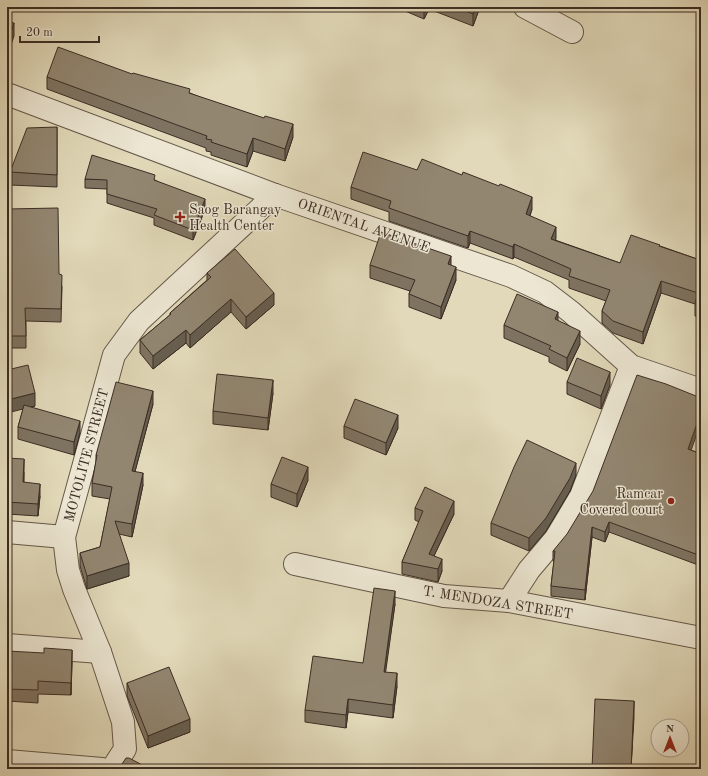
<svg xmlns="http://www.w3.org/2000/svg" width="708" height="776" font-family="'Old Standard TT',serif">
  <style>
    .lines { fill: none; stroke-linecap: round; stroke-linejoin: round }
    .street-casing { stroke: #655849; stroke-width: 24 }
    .street { stroke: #ece6d2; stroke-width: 22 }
    .wall { fill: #7e7361; stroke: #3c2d24 }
    .shaded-wall { fill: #665e4f; stroke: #3c2d24 }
    .building { fill: #928671; stroke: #3c2d24 }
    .poi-dot { fill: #8f2418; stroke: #ece6d2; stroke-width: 1.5 }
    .labels { text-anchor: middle; stroke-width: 3; stroke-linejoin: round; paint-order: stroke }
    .poi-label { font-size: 14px; fill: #3c2d24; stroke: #ece6d2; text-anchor: start }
    .street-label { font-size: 14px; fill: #3c2d24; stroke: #ece6d2 }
  </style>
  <rect width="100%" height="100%" fill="#e1d9b9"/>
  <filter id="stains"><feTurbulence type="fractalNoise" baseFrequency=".005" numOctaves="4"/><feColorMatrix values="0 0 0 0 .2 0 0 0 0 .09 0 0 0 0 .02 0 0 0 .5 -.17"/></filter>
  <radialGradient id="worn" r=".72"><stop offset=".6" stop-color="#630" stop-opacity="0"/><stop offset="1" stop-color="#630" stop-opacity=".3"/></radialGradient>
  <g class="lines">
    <g class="street-casing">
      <g id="street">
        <polyline points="525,7 572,32"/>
        <polyline points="7,94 275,195 511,276 545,292 571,312 631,366 701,390"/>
        <polyline points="7,532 64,537"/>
        <polyline points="295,564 444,596 509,601 701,638"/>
        <polyline points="509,601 529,570 556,538 581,496 631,366"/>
        <polyline points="7,645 100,652"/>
        <polyline points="7,761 102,769"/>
        <polyline points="112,769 125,749 123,722 100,652 74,589 68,570 64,537 114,355 139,321 275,195"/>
      </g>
    </g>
    <use href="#street" class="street"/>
  </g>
  <g class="wall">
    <polygon points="398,7 480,7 473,26 429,9 424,19 398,8"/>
    <polygon points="47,77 190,93 293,137 285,161 253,151 247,167 211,155 211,152 206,151 206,148 47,89"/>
    <polygon points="57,127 57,187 10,185 10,172"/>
    <polygon points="417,170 532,209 530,216 556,239 555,240 620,263 660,246 700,260 701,257 701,318 695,316 695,304 661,293 643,344 613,333 602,323 602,311 606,301 569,288 569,280 514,257 513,259 470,243 468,248 389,221 389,212 351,199 351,187"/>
    <polygon points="85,179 155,180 205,209 193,240 154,225 154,218 107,203 107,189 85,188"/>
    <polygon points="7,209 59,274 62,287 61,322 26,321 26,348 7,348"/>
    <polygon points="370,265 456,280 441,319 409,307 409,294 410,291 370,278"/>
    <polygon points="207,273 274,305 246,329 231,312 190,348 186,343 153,369 140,353 140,340 170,315 170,313 207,280"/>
    <polygon points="558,320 580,344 567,371 549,362 549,357 504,338 504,325"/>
    <polygon points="567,382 610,385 601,409 567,394"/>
    <polygon points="273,393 268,430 213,424 213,411"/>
    <polygon points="153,404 135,471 143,485 132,537 119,534 129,576 87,589 80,566 80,553 100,547 110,499 92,496 92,483 96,462 96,455"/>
    <polygon points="35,406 30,407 80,433 74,455 18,439 18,427 23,409"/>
    <polygon points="344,426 398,428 386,455 344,438"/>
    <polygon points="691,450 701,454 701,566 609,532 605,542 592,537 585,600 551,596 551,586 554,561 553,561 553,551"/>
    <polygon points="7,458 24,472 24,482 40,496 38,516 7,514"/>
    <polygon points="576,475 570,491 546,531 529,551 491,535 491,523"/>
    <polygon points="308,480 297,507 271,497 271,484"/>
    <polygon points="415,508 454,514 434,556 442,571 438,582 402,574 402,562 419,522 415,520"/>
    <polygon points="395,604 385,672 397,686 393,718 348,712 346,728 305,722 305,710 363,663"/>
    <polygon points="7,651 72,662 71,695 38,694 38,703 7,701"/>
    <polygon points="127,683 190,732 148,748 127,696"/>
  </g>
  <g class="shaded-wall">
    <polygon points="424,7 429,7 429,9 424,19"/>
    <polygon points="475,7 480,7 473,26 473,14"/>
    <polygon points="14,23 14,36 7,56 7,44"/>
    <polygon points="293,124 293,137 285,161 285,149"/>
    <polygon points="253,138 253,151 247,167 247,154"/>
    <polygon points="532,197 532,209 526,226 526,214"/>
    <polygon points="205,199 205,209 193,240 193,230"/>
    <polygon points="556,227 556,239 551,251 551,239"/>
    <polygon points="470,231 470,243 468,248 468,236"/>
    <polygon points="514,244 514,257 513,259 513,247"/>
    <polygon points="451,256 451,269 448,264"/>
    <polygon points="456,267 456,280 441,319 441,307"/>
    <polygon points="661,281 661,293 643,344 643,332"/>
    <polygon points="274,293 274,305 246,329 246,317"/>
    <polygon points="231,299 231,312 190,348 190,335"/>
    <polygon points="558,312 558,325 555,319"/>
    <polygon points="186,330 186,343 153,369 153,356"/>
    <polygon points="580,331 580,344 567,371 567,358"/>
    <polygon points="610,372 610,385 601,409 601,396"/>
    <polygon points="273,380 273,393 268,430 268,418"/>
    <polygon points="153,391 153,404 132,483 132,471"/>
    <polygon points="35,393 35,406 7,413 7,400"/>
    <polygon points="701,412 701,422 688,459 688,449"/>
    <polygon points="398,415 398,428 386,455 386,443"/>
    <polygon points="80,421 80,433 74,455 74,442"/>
    <polygon points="24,459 24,472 23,495 23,482"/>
    <polygon points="576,463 576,475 570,491 546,531 529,551 529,538"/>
    <polygon points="308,467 308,480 297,507 297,494"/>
    <polygon points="143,473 143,485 132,537 132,524"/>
    <polygon points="40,484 40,496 38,516 38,504"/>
    <polygon points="454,501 454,514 429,566 429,554"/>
    <polygon points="609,522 609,532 605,542 605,532"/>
    <polygon points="592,527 592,537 585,600 585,590"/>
    <polygon points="442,559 442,571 438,582 438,569"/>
    <polygon points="129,563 129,576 87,589 87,576"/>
    <polygon points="395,591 395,604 384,684 384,672"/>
    <polygon points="72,650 72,662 71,695 71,683"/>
    <polygon points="397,673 397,686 393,718 393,705"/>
    <polygon points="348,699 348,712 346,728 346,715"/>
    <polygon points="634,701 634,718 631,769"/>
    <polygon points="190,719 190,732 148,748 148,736"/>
  </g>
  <g class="building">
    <polygon points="455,7 475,7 473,14"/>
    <polygon points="7,21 14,23 7,44"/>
    <polygon points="58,47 132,74 133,73 190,89 189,93 264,118 265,116 293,124 285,149 253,138 247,154 211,142 212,140 206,139 207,136 47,77"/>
    <polygon points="57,127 57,175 10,172 27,128"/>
    <polygon points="363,152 417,170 422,159 462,175 463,172 499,186 500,184 532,197 526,214 556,227 551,239 620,263 631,235 660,245 659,246 700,260 701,257 701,305 695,303 698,293 661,281 643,332 613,321 602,311 610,290 569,276 571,269 514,244 513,247 470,231 468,236 389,208 391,201 351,187"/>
    <polygon points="92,155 155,175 154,180 205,199 193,230 154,215 157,209 107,194 107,180 85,179"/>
    <polygon points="58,208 59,274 62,275 61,309 25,308 26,336 7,336 7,209"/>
    <polygon points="381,232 451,256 448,264 456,267 441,307 409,294 415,280 370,265"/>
    <polygon points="235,249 274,293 246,317 231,299 190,335 186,330 153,356 140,340 171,314 170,313 211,277 207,273"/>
    <polygon points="517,294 558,312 555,319 580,331 567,358 549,349 551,346 504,325"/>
    <polygon points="577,358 610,372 601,396 567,382"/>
    <polygon points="28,365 35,393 7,400 7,370"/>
    <polygon points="217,374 273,380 268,418 213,411"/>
    <polygon points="637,375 666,384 701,398 701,412 688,449 701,454 701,556 609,522 605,532 592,527 585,590 551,586 555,551 553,551 567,534 593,491"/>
    <polygon points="116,382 153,391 132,471 143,473 132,524 115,521 129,563 87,576 80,553 100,547 112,487 92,483 97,455 96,455"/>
    <polygon points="355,399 398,415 386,443 344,426"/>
    <polygon points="24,405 80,421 74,442 18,427"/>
    <polygon points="527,440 576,463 570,478 546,518 529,538 491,523 514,467"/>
    <polygon points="282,457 308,467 297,494 271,484"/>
    <polygon points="7,458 24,459 23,482 40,484 38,504 7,502"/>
    <polygon points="425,487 454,501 429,554 442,559 438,569 402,562 423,511 415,508"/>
    <polygon points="374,588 395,591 384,672 397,673 393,705 348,699 346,715 305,710 313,656 363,663"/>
    <polygon points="44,648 72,650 71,683 38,681 38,690 7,689 7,651 44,653"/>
    <polygon points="169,667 190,719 148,736 127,683"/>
    <polygon points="595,699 634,701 631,769 592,769"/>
    <polygon points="126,758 129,758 150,769 115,769 115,768 118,767 122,764"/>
  </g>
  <g class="poi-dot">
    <path d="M178 211h4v4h4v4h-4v4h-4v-4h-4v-4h4z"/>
    <circle cx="671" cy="501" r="4"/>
  </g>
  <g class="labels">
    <g class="poi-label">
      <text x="189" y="214">Saog Barangay<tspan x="189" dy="16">Health Center</tspan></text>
      <text x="663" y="498" text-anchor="end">Ramcar<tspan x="663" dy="16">Covered court</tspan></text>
    </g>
    <g class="street-label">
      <text transform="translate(364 225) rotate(19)" y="5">ORIENTAL AVENUE</text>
      <text transform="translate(86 455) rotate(-75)" y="5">MOTOLITE STREET</text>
      <text transform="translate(498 602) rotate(9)" y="5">T. MENDOZA STREET</text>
    </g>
  </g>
  <rect width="708" height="776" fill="none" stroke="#e1d9b9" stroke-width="24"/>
  <rect x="8" y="8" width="692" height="760" fill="none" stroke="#3c2d24" stroke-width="2"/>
  <rect x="12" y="12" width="684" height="752" fill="none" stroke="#3c2d24"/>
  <g transform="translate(670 738)"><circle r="19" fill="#ece6d2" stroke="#a69c8c"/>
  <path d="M0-3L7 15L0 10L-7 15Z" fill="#8f2418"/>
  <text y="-6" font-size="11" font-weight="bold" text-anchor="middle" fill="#3c2d24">N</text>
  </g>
  <path d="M20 36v6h79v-6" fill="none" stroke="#3c2d24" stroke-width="2"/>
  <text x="26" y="36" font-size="12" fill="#3c2d24" stroke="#ece6d2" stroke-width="3" paint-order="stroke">20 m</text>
  <rect width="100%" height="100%" filter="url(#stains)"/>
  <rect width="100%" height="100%" fill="url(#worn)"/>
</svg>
